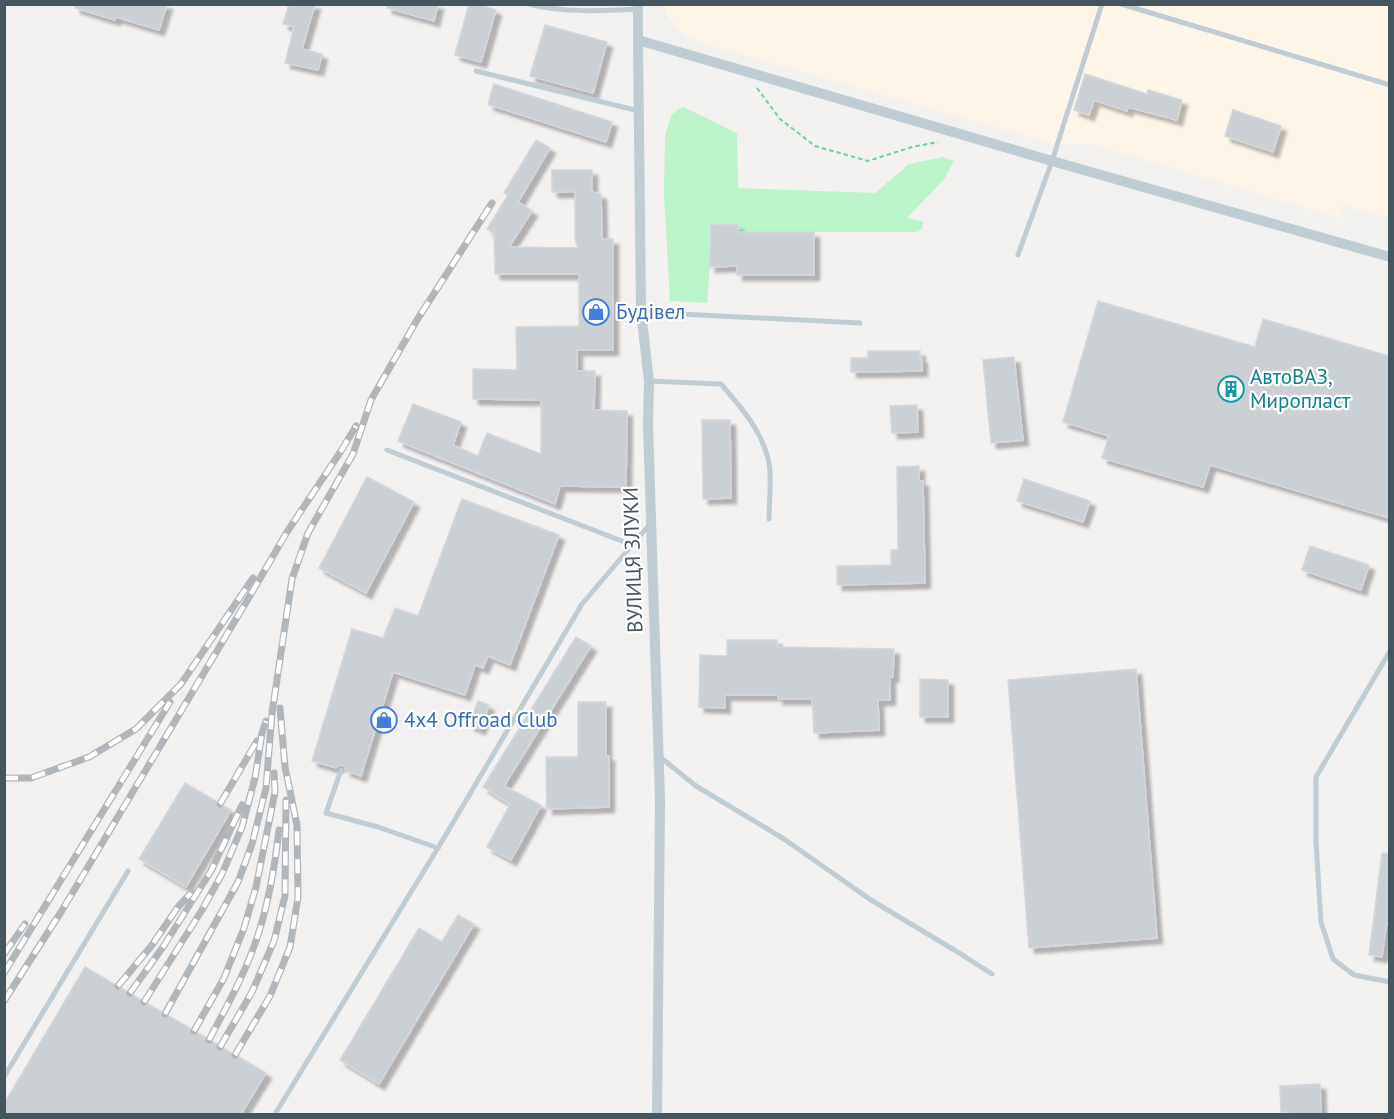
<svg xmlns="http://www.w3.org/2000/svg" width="1394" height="1119" font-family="'PT Sans',sans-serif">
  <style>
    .commercial { fill: #fef5e9 }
    .green { fill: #bbf3ca }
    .building { fill: #cbd0d5; stroke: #d3d7dc; stroke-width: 1.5; filter: url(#shadow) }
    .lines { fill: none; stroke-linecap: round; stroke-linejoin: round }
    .path { stroke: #70d497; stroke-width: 2; stroke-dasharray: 4.5 3; stroke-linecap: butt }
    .lane { stroke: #bfccd3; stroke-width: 5 }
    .street { stroke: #bfccd3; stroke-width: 10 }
    .rail-casing { stroke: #b1b6bb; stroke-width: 7 }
    .rail { stroke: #fff; stroke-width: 4.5; stroke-dasharray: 14; stroke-linecap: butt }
    .labels { text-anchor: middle; stroke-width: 4.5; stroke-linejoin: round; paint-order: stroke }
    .shop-label { font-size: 21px; fill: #366cbe; stroke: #fff; text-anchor: start }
    .culture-label { font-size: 21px; fill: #0d838f; stroke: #fff; text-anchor: start }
    .street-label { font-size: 21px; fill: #46565f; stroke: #fff }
  </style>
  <defs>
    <filter id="shadow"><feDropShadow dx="5.5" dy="5.5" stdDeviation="1.5" flood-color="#0004"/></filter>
  </defs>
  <rect width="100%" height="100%" fill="#f3f0f0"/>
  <polygon class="commercial" points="665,5 1389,5 1389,219 1343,205 1339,218 1091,144 1053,144 708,45 683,34 676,27 666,13"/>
  <polygon class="green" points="683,107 737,133 738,188 875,193 909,164 943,157 954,161 945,178 907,218 923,222 922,229 916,232 738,232 737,225 711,224 710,267 707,303 670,301 664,194 665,135 672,114"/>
  <g class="building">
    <polygon points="75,4 167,4 159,30 116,17 115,20 75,8"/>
    <polygon points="289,4 315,4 302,49 322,54 318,70 285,63 294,27 283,24"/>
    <polygon points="387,4 438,4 434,21 387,8"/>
    <polygon points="469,4 478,4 496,10 481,62 455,55"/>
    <polygon points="545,25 607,42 593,93 530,76"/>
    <polygon points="1085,74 1147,94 1148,90 1182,100 1177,120 1128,107 1127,111 1094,100 1089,115 1074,110"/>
    <polygon points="494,84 612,122 606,142 490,105 488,104"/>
    <polygon points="1233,110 1281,126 1273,152 1225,136"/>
    <polygon points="536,140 550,148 518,202 532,211 509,247 578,248 575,239 575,192 552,192 552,170 592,170 592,192 601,194 602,239 613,239 613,350 577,350 577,371 595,371 594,410 627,411 626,487 560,486 555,504 398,441 413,404 461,422 453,445 478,456 487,433 541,454 541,400 473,399 473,369 517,370 516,327 579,326 579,274 495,274 494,233 487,229 508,195 504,193"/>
    <polygon points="711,224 738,225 738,232 814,232 814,275 737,275 737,266 710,267"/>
    <polygon points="1098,301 1255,347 1263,319 1389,356 1389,518 1210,465 1203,487 1102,458 1109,436 1063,422"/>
    <polygon points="868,351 920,351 919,358 922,358 922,371 851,372 851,358 868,358"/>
    <polygon points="1014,357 1023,440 991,443 983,360"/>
    <polygon points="917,405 918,432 892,433 890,406"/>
    <polygon points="702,420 730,420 731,498 703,499"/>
    <polygon points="919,466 919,481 923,481 925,583 837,585 837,566 891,565 891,550 898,550 897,467"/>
    <polygon points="367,477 414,502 366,593 319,568"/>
    <polygon points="1024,479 1090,501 1083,522 1017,501"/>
    <polygon points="462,499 559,535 510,665 488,656 483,668 475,665 465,695 393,672 361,776 346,771 345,767 342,765 338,766 336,768 312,761 352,629 383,638 395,608 418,616"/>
    <polygon points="1310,546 1369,565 1361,590 1302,570"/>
    <polygon points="576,637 591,646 504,786 541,805 511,860 487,847 510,804 483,787"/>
    <polygon points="727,640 777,640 777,647 894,649 893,677 890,677 890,700 878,700 879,730 814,733 812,699 778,699 778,695 725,695 725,708 699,707 700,655 727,656"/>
    <polygon points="1136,669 1157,938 1029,948 1008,680"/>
    <polygon points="920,679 948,680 948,717 920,717"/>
    <polygon points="478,701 489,705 480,729 469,725"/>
    <polygon points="578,702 606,702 606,756 609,756 609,807 547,809 546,757 578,757"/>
    <polygon points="185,783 231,810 186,887 139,859"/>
    <polygon points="1382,853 1389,854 1389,922 1386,926 1382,957 1369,955"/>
    <polygon points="458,915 474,924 379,1084 340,1060 419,928 442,942"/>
    <polygon points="85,967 266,1073 241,1114 4,1114 4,1104"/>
    <polygon points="1320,1084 1321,1114 1288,1114 1288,1112 1281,1112 1280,1086"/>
  </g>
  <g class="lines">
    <polyline class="path" points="757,88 780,119 815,146 868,161 912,147 938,142"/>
    <g class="lane">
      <path d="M529 4C561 13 605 11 638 9"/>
      <polyline points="1121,4 1390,85"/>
      <polyline points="476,71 639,111"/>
      <polyline points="1018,255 1052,161 1102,4"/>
      <polyline points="641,312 860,323"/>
      <path d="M649 381 721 384C741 407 763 432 769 463 772 477 769 504 769 519"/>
      <polyline points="387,450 632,545"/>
      <polyline points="1390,651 1316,777 1316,842 1321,922 1333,959 1354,975 1390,982"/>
      <polyline points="660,757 696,786 784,839 871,900 956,951 992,974"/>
      <polyline points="341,770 326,813 378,827 438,848"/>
      <polyline points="4,1077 128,871"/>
      <polyline points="275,1114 438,848 582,604 650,524"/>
    </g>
    <g class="street">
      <polyline points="638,4 638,40 641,312 649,381 648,425 660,801 657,1114"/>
      <polyline points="638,40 1052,161 1390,257"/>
    </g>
    <g class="rail-casing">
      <g id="rail">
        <polyline points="4,778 31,778 89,757 136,729 181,684 253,578"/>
        <polyline points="220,804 257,741"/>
        <polyline points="4,954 25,924"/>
        <polyline points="4,973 170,702"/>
        <polyline points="118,986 152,945 178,907 191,893"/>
        <polyline points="130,993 163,947 211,871 242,805"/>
        <polyline points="4,1001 61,912 251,594 287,532 341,451 356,426"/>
        <polyline points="144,1002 202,910 222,874 242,827 255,778 262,733 266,721"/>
        <polyline points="165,1014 238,882 252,844 266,788 272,713 292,579 308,533 353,454 371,400 417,320 492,203"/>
        <polyline points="194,1031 224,978 244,928 256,887 275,792 274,773"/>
        <path d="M209 1040C227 1006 246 972 258 935 269 901 275 865 279 830"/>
        <polyline points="220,1047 252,992 274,941 285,896 286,800"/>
        <polyline points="235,1055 270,996 290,947 298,897 297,825 285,767 280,708"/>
      </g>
    </g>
    <use href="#rail" class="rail"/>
  </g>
  <defs>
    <g id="shop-ring" transform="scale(1.35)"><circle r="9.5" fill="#fff" stroke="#3f7fe0" stroke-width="1.5"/><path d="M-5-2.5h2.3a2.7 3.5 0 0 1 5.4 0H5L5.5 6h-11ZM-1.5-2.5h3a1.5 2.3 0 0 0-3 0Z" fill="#3f7fe0"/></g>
    <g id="building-ring" transform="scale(1.35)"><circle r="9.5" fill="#fff" stroke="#0f9aa8" stroke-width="1.5"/><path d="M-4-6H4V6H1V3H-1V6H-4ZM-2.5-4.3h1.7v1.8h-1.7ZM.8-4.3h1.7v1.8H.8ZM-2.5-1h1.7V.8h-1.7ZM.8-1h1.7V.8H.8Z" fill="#0f9aa8"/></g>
  </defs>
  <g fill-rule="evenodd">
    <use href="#shop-ring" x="596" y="312"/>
    <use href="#building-ring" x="1231" y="389"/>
    <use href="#shop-ring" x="384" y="720"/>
  </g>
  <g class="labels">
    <g class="shop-label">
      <text x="616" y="319">Будівел</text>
      <text x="404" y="727">4x4 Offroad Club</text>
    </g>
    <g class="culture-label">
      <text x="1250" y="384">АвтоВАЗ,<tspan x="1250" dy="24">Миропласт</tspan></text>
    </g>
    <g class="street-label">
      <text transform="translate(633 560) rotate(-92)" y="7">ВУЛИЦЯ ЗЛУКИ</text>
    </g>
  </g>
  <rect width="1394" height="1119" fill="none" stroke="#46565f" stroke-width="12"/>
</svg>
